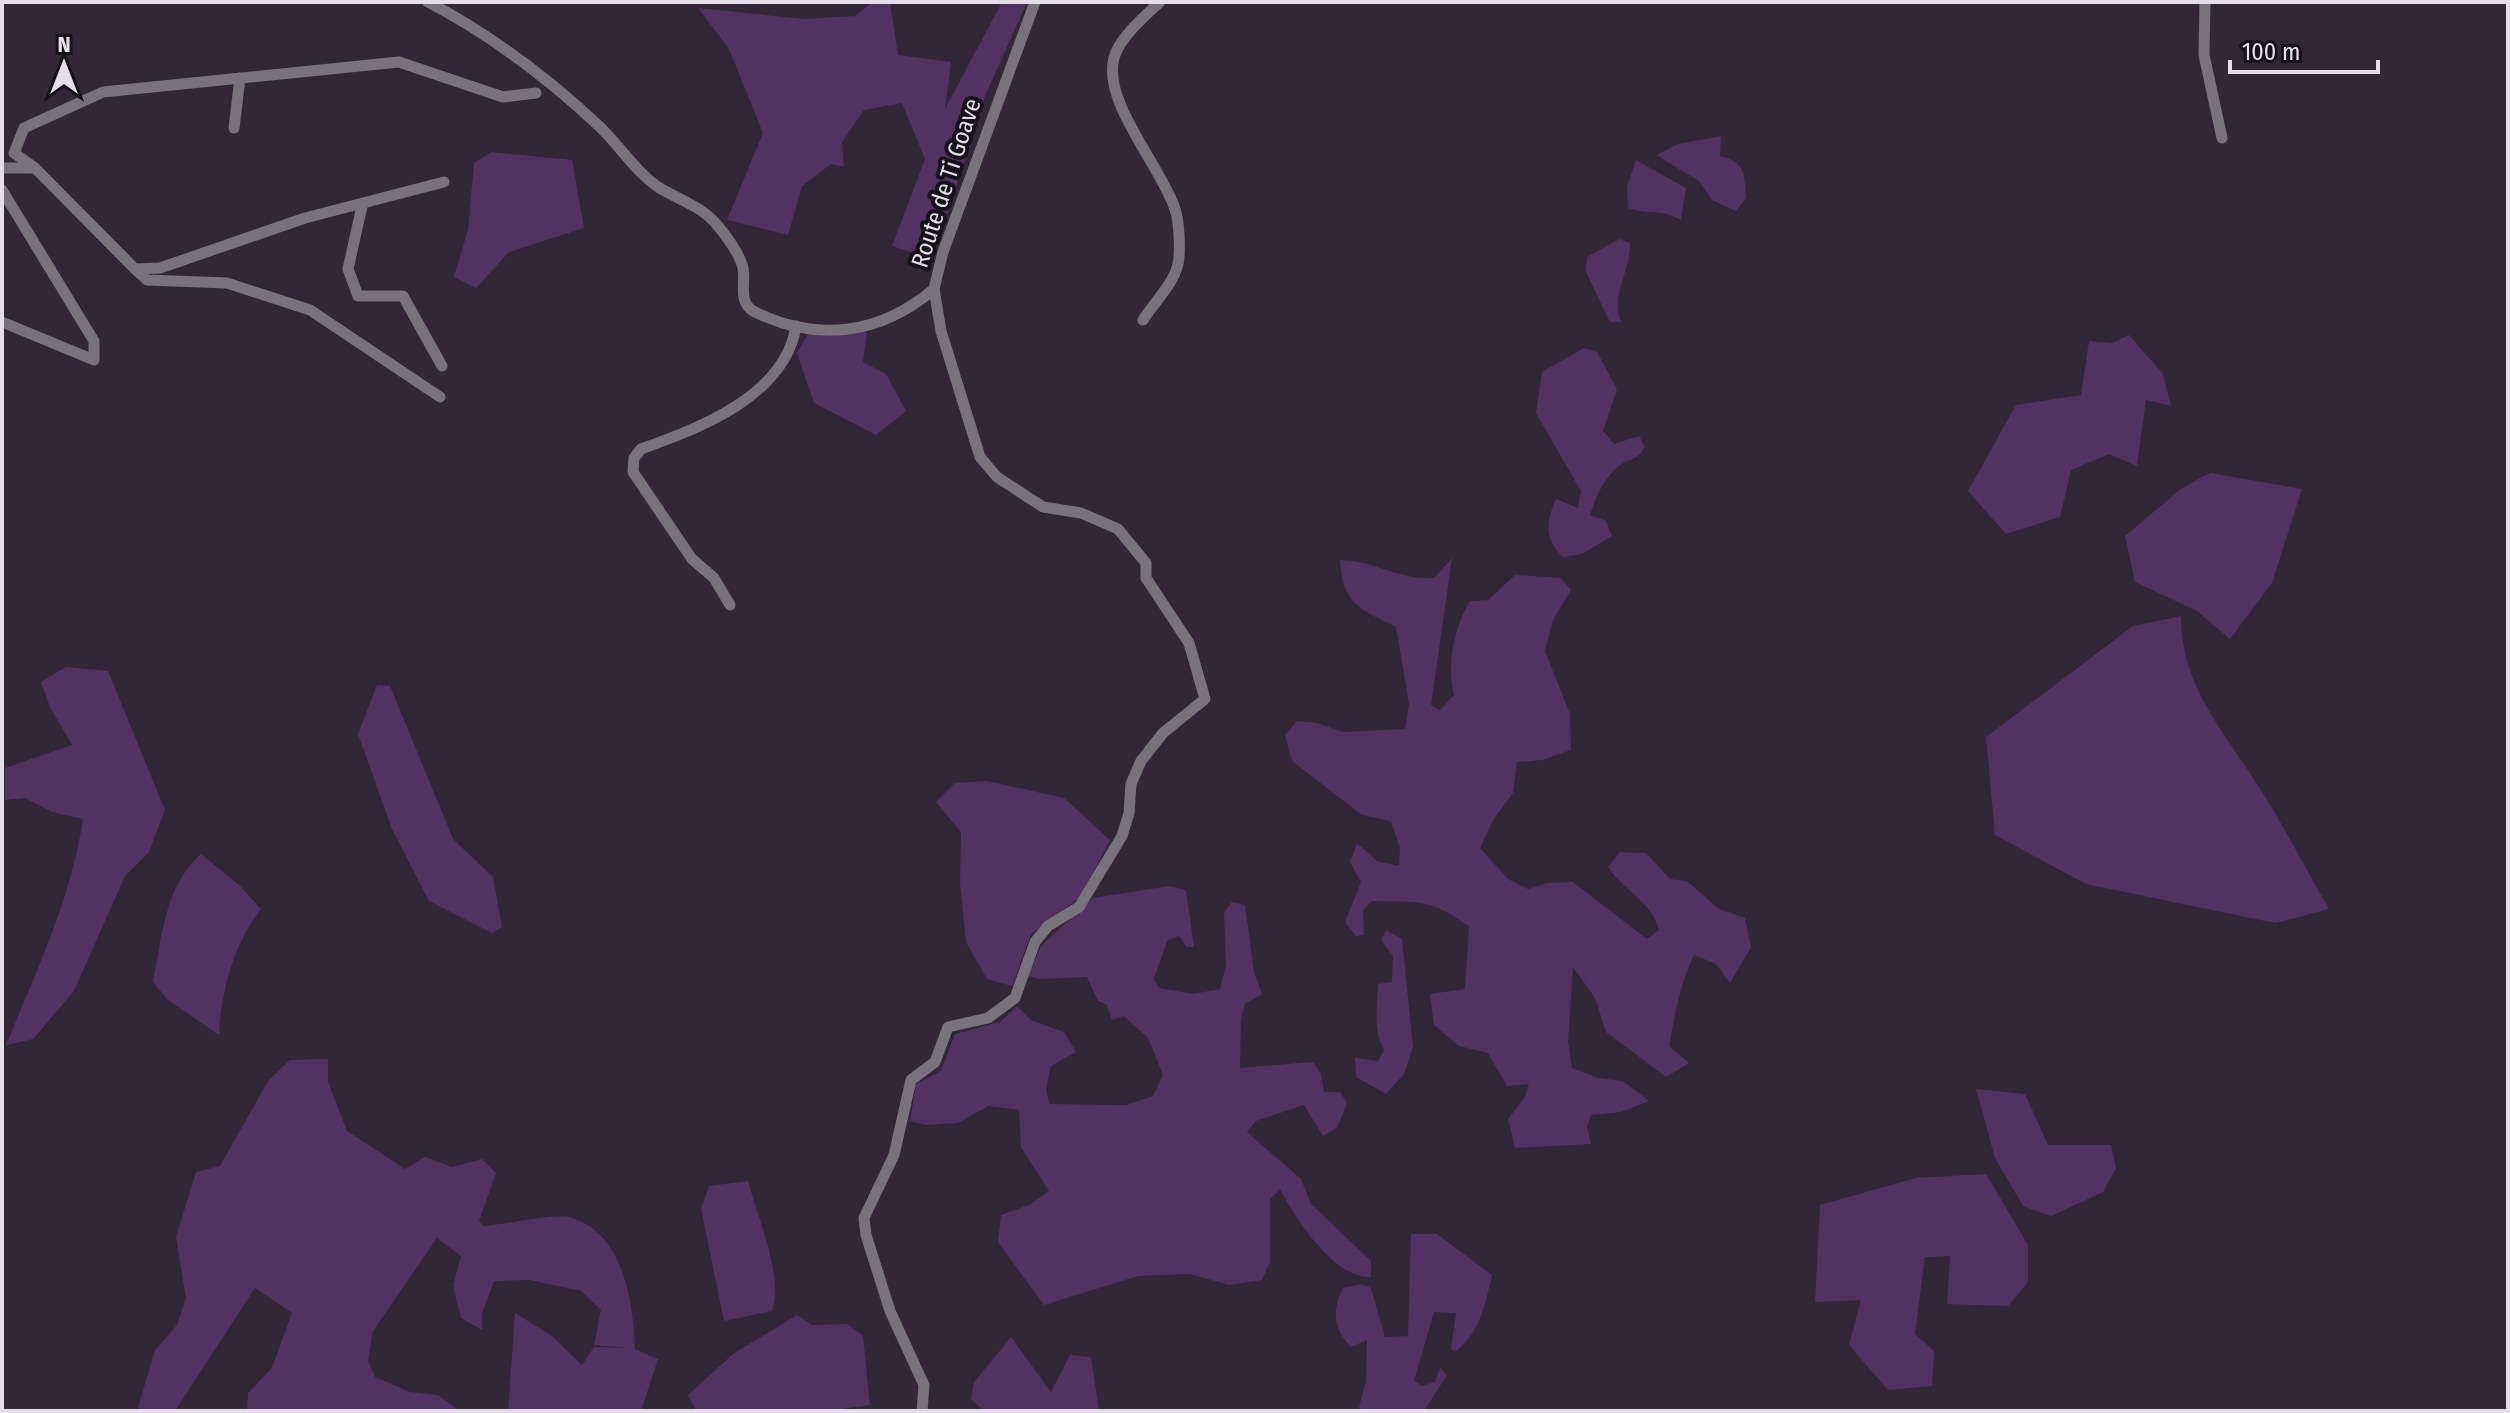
<svg xmlns="http://www.w3.org/2000/svg" width="2510" height="1413" font-family="'Fira Sans Condensed',sans-serif">
  <style>
    .green { fill: #513263 }
    .lines { fill: none; stroke-linecap: round; stroke-linejoin: round }
    .street { stroke: #77727b; stroke-width: 11 }
    .labels { text-anchor: middle; stroke-width: 8; stroke-linejoin: round; paint-order: stroke }
    .street-label { font-size: 24px; fill: #e4dee9; stroke: #161219 }
  </style>
  <rect width="100%" height="100%" fill="#312737"/>
  <g class="green">
    <polygon points="873,2 890,2 898,55 951,62 945,109 1002,2 1027,2 985,96 933,259 892,246 925,159 902,103 864,110 842,142 844,167 831,164 802,186 788,235 727,220 763,133 729,49 698,8 804,19 855,16"/>
    <path d="M1721 136 1720 156C1746 163 1744 173 1746 198L1736 211 1712 200 1699 181 1656 155 1678 144Z"/>
    <polygon points="491,152 572,160 584,228 509,252 476,288 454,277 468,230 474,163"/>
    <path d="M1636 160 1686 188 1681 220C1656 207 1651 216 1628 208L1627 186Z"/>
    <path d="M1619 239 1630 243C1631 271 1610 296 1621 322H1610L1586 272 1587 257Z"/>
    <polygon points="809,332 867,332 863,362 886,374 906,411 876,435 814,403 797,353"/>
    <polygon points="2129,335 2163,374 2171,406 2146,400 2137,466 2109,454 2071,470 2060,517 2006,534 1968,491 2016,405 2081,395 2089,341 2112,343"/>
    <path d="M1584 348 1597 352 1617 389 1603 431 1614 444 1639 436 1645 447C1637 460 1632 458 1620 465 1604 477 1596 497 1590 515L1606 521 1612 536 1582 554 1563 557C1544 539 1546 521 1556 499L1578 508 1581 491 1536 413 1542 372Z"/>
    <polygon points="2210,473 2302,489 2272,583 2230,639 2197,611 2135,582 2125,536 2182,488"/>
    <path d="M1452 558 1431 705 1440 710 1454 695C1446 665 1454 627 1470 601L1488 600 1515 575 1561 578 1571 590 1553 620 1545 651 1570 714 1571 750 1542 760 1517 762 1513 793 1493 820 1480 848 1508 879 1528 889 1548 883 1573 882 1647 939 1659 930C1651 901 1625 892 1608 867L1620 852 1646 853 1670 879 1687 881 1719 909 1745 918 1751 947 1730 983 1716 964 1694 955C1680 983 1675 1015 1669 1046L1689 1063 1666 1077 1606 1032 1595 998 1573 967 1568 1041 1572 1068 1598 1078 1623 1081 1649 1101 1621 1112 1591 1115 1587 1127 1591 1144 1515 1148 1508 1119 1525 1097 1529 1084 1507 1086 1488 1053 1459 1046 1434 1025 1430 994 1465 989 1469 926C1426 897 1421 903 1372 901L1363 910 1364 935 1356 936 1345 922 1361 882 1350 862 1357 843 1377 861 1399 866 1400 848 1391 821 1362 815 1292 761 1285 735 1297 721 1317 723 1343 732 1405 729 1409 704 1396 627C1360 609 1342 604 1340 560 1372 560 1402 581 1434 578Z"/>
    <path d="M2181 616C2181 685 2221 727 2255 781 2282 822 2304 866 2329 909L2275 923 2086 884 1995 835 1986 737 2133 626Z"/>
    <path d="M66 667 108 671 165 810 149 852 125 876 74 991 33 1039 6 1045C37 970 71 899 83 819L52 812 25 798 5 800V768L72 745 50 707 41 682Z"/>
    <polygon points="377,685 390,686 453,839 493,877 502,927 492,933 429,901 392,829 358,734"/>
    <polygon points="987,781 1064,798 1110,840 1081,896 1031,934 1012,986 987,979 966,942 960,883 961,832 936,802 955,783"/>
    <path d="M201 854 240 886 261 909C234 944 221 991 219 1035L168 1000 153 982C162 936 165 886 201 854Z"/>
    <path d="M1169 886 1186 890 1194 947H1186L1179 936 1167 941 1154 979 1159 988 1193 994 1220 989 1226 966 1224 912 1232 902 1245 905 1254 972 1262 994 1245 1004 1241 1019 1240 1068 1313 1062 1321 1074 1324 1092H1340L1347 1103 1337 1128 1323 1136 1304 1105 1256 1121 1247 1132 1301 1179 1311 1204 1371 1261V1277C1335 1279 1295 1219 1280 1189L1270 1199V1262L1262 1280 1229 1285 1190 1274 1138 1276 1044 1305 998 1242 1001 1215 1029 1205 1049 1191 1021 1147 1019 1110 988 1106 958 1123 926 1125 910 1121 916 1084 941 1071 955 1034 1000 1022 1017 1006 1031 1020 1064 1032 1076 1052 1051 1066 1046 1089 1049 1104 1126 1105 1153 1096 1163 1075 1148 1038 1124 1016 1112 1020 1107 1005 1098 1001 1087 977 1040 979 1028 976 1041 946 1093 898Z"/>
    <path d="M1386 930 1402 939 1413 1047 1404 1074 1386 1094 1356 1077 1355 1058 1378 1061 1384 1050C1373 1030 1377 1007 1378 984L1392 982 1393 956 1381 940Z"/>
    <path d="M328 1059V1082L347 1131 405 1169 425 1157 452 1167 482 1159 496 1173 479 1221 483 1226C501 1225 556 1213 570 1217 624 1233 633 1302 635 1349L658 1359 641 1411H508L515 1313 552 1336 582 1365 594 1347 627 1348 594 1345 601 1310 581 1291 530 1280 494 1281 482 1314V1330L461 1318 453 1285 461 1256 437 1238 373 1331 368 1361 375 1377 410 1392 438 1395 460 1411H247L248 1393 272 1368 292 1313 255 1288 175 1411H137L155 1350 177 1325 186 1298 176 1237 196 1172 220 1166 268 1081 290 1060Z"/>
    <polygon points="1976,1089 2025,1094 2048,1145 2111,1145 2116,1168 2103,1192 2051,1216 2023,1206 1995,1158"/>
    <polygon points="1986,1174 2028,1245 2028,1282 2008,1306 1947,1304 1950,1256 1925,1257 1915,1334 1934,1351 1932,1386 1888,1390 1849,1345 1861,1300 1815,1302 1820,1205 1916,1178"/>
    <path d="M748 1181C757 1214 784 1279 772 1311L724 1321 701 1209 709 1186Z"/>
    <path d="M1411 1234H1437L1492 1275C1485 1305 1480 1333 1455 1352L1451 1349 1456 1313 1434 1312 1414 1381 1422 1386 1435 1382 1440 1368 1447 1375 1424 1411H1362L1359 1407 1366 1381 1367 1340 1351 1347C1333 1328 1332 1311 1343 1288L1361 1284 1371 1288 1385 1337 1408 1336Z"/>
    <polygon points="797,1315 812,1325 847,1324 863,1336 870,1405 827,1411 696,1411 688,1395 733,1354"/>
    <polygon points="1011,1337 1051,1392 1070,1355 1091,1357 1099,1411 984,1411 971,1399 974,1382"/>
  </g>
  <g class="lines">
    <g class="street">
      <path d="M428 2C489 34 549 79 599 126 619 145 636 172 658 187 679 200 702 206 718 226 727 237 740 255 743 268 746 283 737 303 755 312 819 343 881 334 934 289"/>
      <polyline points="2205,2 2204,55 2222,138"/>
      <polyline points="234,128 240,78"/>
      <polyline points="2,168 35,168 135,269 160,268 305,218 444,182"/>
      <polyline points="35,168 14,153 24,128 103,92 399,62 503,97 536,93"/>
      <polyline points="2,190 94,341 94,360 2,322"/>
      <polyline points="362,206 348,269 358,296 403,296 442,366"/>
      <polyline points="135,269 147,280 227,283 310,310 440,397"/>
      <path d="M1143 320C1155 301 1178 280 1179 257 1180 244 1179 221 1175 209 1161 166 1102 102 1114 58 1119 38 1145 16 1160 2"/>
      <path d="M730 605 714 578 692 559 633 472 634 458 641 449C700 428 785 396 796 326"/>
      <polyline points="922,1411 924,1385 890,1311 866,1235 864,1218 894,1155 911,1080 935,1062 948,1027 988,1018 1015,998 1035,942 1048,926 1079,907 1122,836 1129,813 1131,784 1141,761 1163,733 1205,699 1189,643 1146,578 1146,563 1118,529 1081,513 1043,507 997,477 980,457 941,331 934,289 943,252 1035,2"/>
    </g>
  </g>
  <g class="labels">
    <g class="street-label">
      <text transform="translate(946 183) rotate(-72)" y="8">Route de Ti Goave</text>
    </g>
  </g>
  <rect width="2510" height="1413" fill="none" stroke="#e4dee9" stroke-width="8"/>
  <g transform="translate(64 64)" stroke="#161219" stroke-width="6" paint-order="stroke">
  <path d="M0-6L14 30L0 20L-14 30Z" fill="#e4dee9"/>
  <text y="-12" font-size="22" font-weight="bold" text-anchor="middle" fill="#e4dee9">N</text>
  </g>
  <path d="M2230 60v12h148v-12" fill="none" stroke="#e4dee9" stroke-width="4"/>
  <text x="2242" y="60" font-size="24" fill="#e4dee9" stroke="#161219" stroke-width="6" paint-order="stroke">100 m</text>
</svg>
